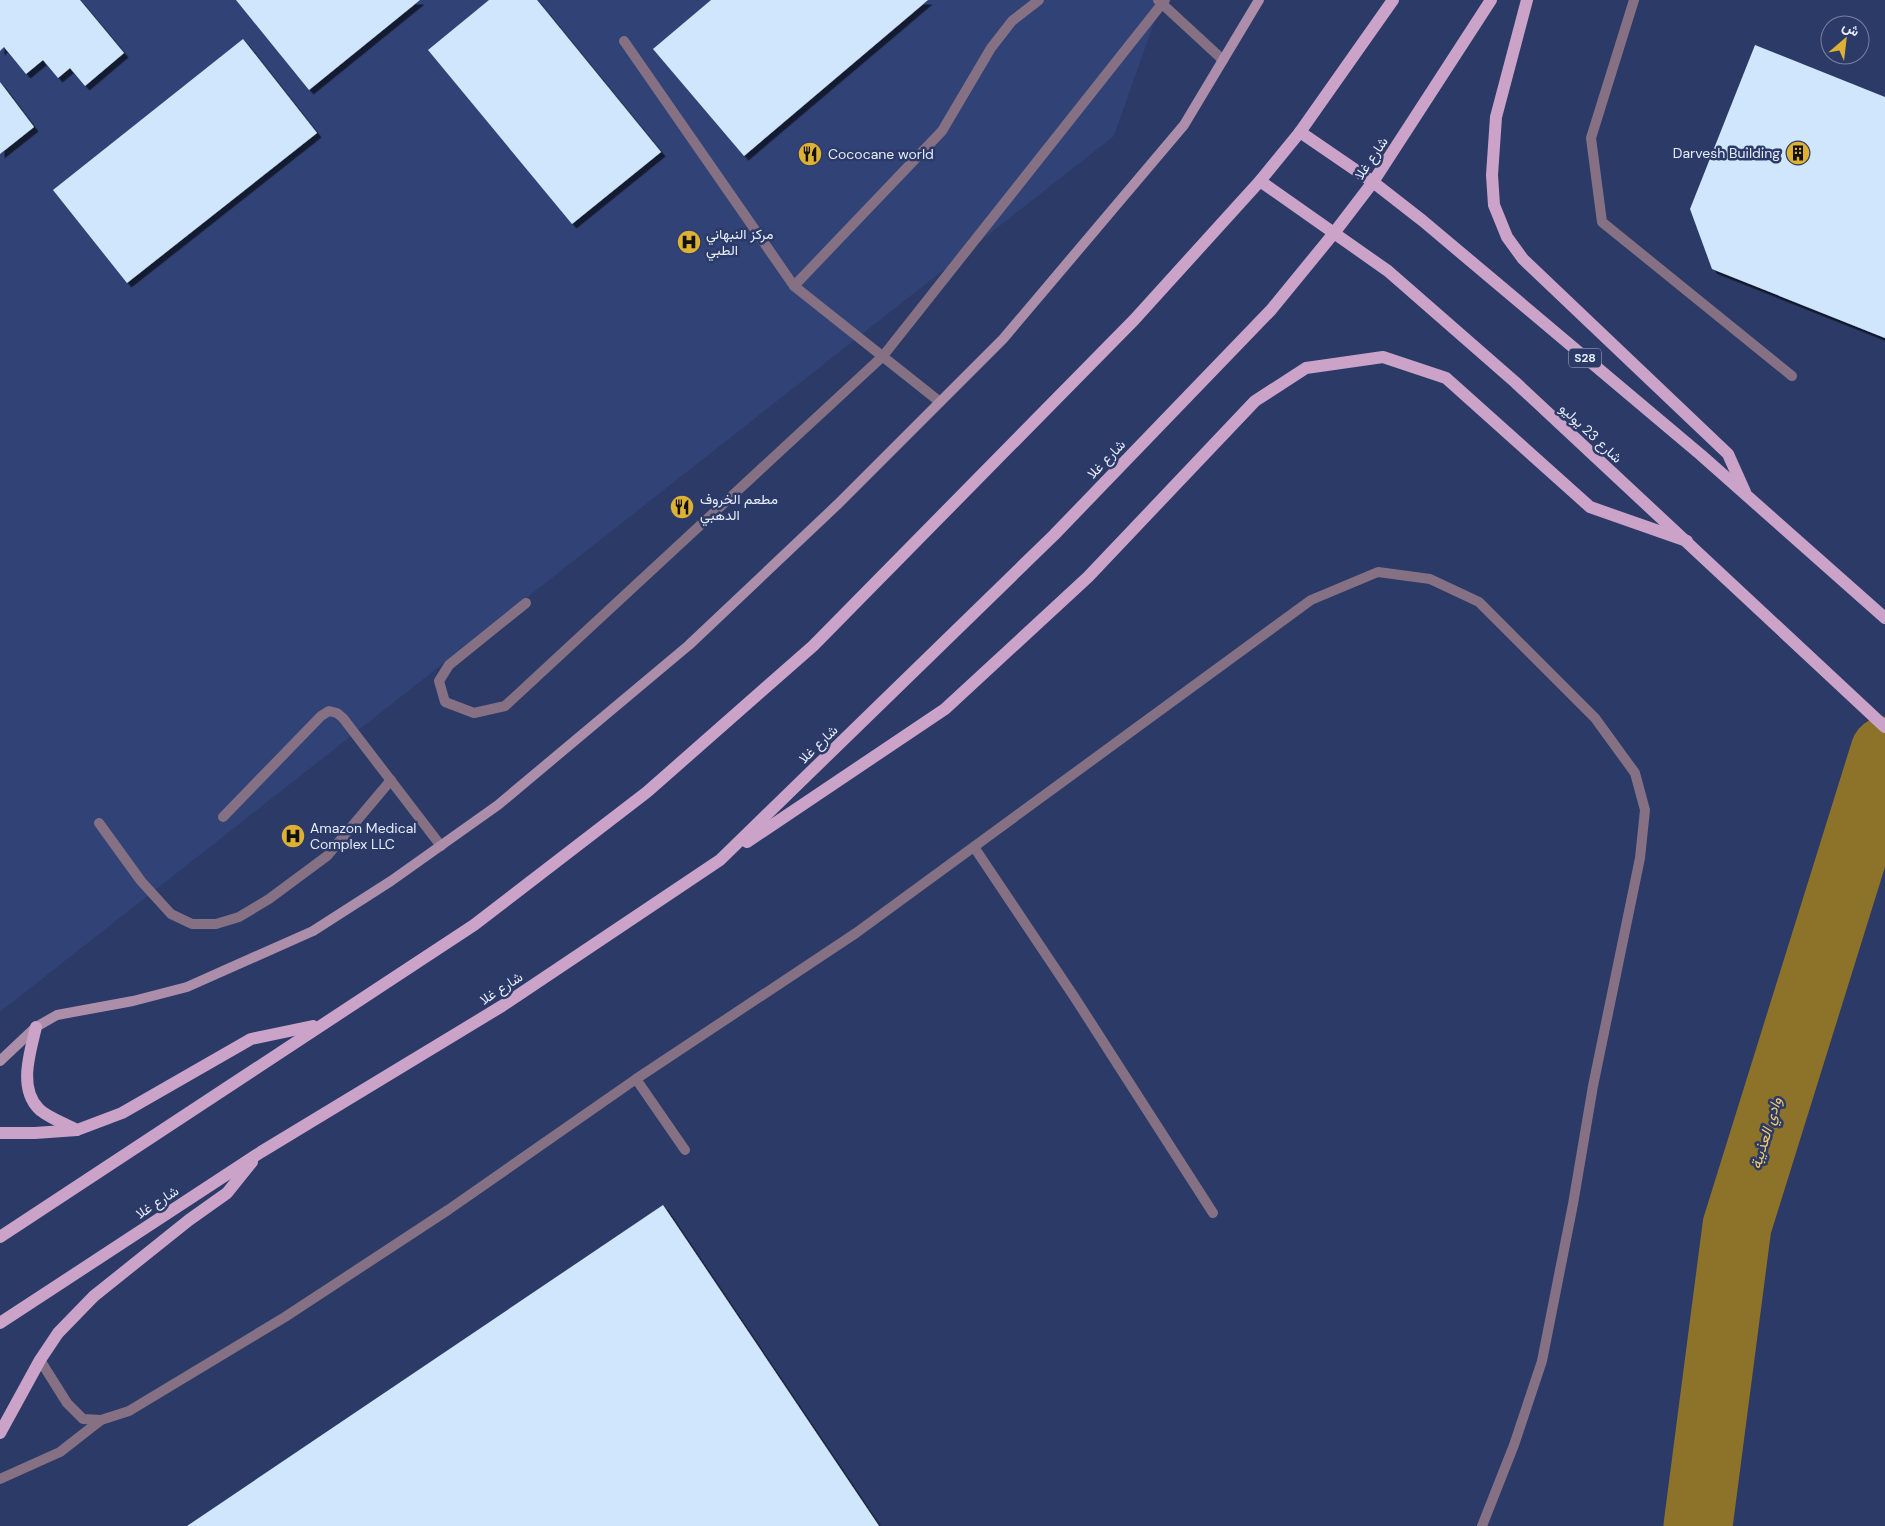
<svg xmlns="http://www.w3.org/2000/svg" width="1885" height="1526" font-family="'DM Sans',Vazirmatn,sans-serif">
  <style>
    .built { fill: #314276 }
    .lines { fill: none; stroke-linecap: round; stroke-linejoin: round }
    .river { stroke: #8d722a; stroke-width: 69 }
    .building { fill: #d0e6fc; filter: url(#shadow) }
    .lane { stroke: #857183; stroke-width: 10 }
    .secondary { stroke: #ac8daa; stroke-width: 10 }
    .primary { stroke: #cba3c8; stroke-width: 12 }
    .labels { text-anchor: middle; stroke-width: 5; stroke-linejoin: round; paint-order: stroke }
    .shield { fill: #2b3a67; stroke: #aeb7d1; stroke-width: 1 }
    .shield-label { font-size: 12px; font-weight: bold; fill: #e6ecfe }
    .poi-label { font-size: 14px; fill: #e6ecfe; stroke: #2b3a67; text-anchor: start }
    .street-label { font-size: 14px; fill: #e6ecfe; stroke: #2b3a67 }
    .water-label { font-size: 15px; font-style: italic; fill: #f2cb68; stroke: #2b3a67 }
  </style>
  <defs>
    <filter id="shadow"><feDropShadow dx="4.5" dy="4.5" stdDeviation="0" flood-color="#0009"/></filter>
  </defs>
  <rect width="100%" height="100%" fill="#2b3a67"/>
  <polygon class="built" points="0,0 1162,0 1114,136 0,1012"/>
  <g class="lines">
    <polyline class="river" points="1698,1526 1737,1226 1885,751"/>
  </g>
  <g class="building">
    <polygon points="0,0 80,0 124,53 85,86 70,68 58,78 43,60 26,74 4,47 0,51"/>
    <polygon points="236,0 420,0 309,90"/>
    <polygon points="489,0 537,0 661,152 572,224 428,50"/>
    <polygon points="711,0 928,0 744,156 653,49"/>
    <polygon points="243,39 317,133 127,283 53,190"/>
    <polygon points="1755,45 1885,97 1885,338 1712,269 1690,209"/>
    <polygon points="0,82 34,127 0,154"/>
    <polygon points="663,1205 879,1526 187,1526"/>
  </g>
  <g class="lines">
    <g class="lane">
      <polyline points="1158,0 1223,60"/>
      <polyline points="1634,0 1591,138 1602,222 1792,376"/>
      <polyline points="624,41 794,286 940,402"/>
      <polyline points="794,286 942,131 991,48 1012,21 1039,0"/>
      <polyline points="526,603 449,665 439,681 445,702 474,713 505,706 883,356 1165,0"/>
      <polyline points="223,817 321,716 329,711 337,713 343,718 441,846"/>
      <polyline points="99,823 141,881 171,914 192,924 216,924 239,917 269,899 327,856 391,780"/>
      <polyline points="974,847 1075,998 1213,1213"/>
      <polyline points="636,1079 685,1150"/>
      <polyline points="40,1360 67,1403 83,1419 101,1420"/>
      <polyline points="0,1479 60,1452 101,1420 129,1411 285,1317 448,1210 636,1079 856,933 1311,600 1378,572 1430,579 1479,602 1595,718 1635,773 1645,810 1640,858 1593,1086 1573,1204 1542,1361 1514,1445 1482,1526"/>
    </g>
    <polyline class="secondary" points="0,1061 36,1027 57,1015 133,1001 187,987 313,931 391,881 498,805 689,645 838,504 1003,339 1184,125 1259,0"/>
    <g class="primary">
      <polyline points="1527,0 1496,117 1492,175 1494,205 1507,237 1523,259 1728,454 1745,492"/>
      <polyline points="1300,132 1373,182 1423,221 1701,455 1885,618"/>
      <polyline points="1260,181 1388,271 1515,382 1885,727"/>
      <polyline points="747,842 945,709 1088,577 1255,401 1306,368 1383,357 1446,378 1590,507 1687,541"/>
      <path d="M36 1027C30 1053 18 1088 39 1109 47 1117 66 1124 77 1130"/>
      <polyline points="0,1133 35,1133 77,1130 122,1113 251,1039 313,1026"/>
      <polyline points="0,1237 474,925 647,792 813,646 1134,320 1260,181 1300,132 1393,0"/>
      <polyline points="0,1323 261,1152 502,1006 720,860 1054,535 1271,310 1334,233 1373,182 1491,0"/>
      <polyline points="0,1433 40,1360 58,1333 94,1296 189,1220 227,1193 252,1162"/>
    </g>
  </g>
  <defs>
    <g id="building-disc" transform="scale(1.25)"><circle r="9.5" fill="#ddb133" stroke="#2b3a67"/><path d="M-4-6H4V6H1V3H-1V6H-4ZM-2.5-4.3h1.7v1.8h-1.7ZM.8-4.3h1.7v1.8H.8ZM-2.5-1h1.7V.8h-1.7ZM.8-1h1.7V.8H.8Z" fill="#111"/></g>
    <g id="restaurant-disc" transform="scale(1.25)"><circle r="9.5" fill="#ddb133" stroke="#2b3a67"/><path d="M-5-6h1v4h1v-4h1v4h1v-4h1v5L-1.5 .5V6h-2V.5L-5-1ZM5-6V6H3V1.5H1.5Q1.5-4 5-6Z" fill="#111"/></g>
    <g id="hospital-disc" transform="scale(1.25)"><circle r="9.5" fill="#ddb133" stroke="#2b3a67"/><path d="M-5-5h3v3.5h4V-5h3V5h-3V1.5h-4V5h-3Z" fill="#111"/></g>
  </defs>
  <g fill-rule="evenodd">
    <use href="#building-disc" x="1798" y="153"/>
    <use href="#restaurant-disc" x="810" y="154"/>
    <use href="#hospital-disc" x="689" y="242"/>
    <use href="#restaurant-disc" x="682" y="507"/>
    <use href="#hospital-disc" x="293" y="836"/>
  </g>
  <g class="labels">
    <rect class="shield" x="1569" y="348.5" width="32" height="19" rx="4"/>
    <g class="shield-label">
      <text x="1585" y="362">S28</text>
    </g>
    <g class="poi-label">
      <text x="1780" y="158" text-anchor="end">Darvesh Building</text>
      <text x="828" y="159">Cococane world</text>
      <text x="706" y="239">مركز النبهاني<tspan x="706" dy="16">الطبي</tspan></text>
      <text x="700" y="504">مطعم الخروف<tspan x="700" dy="16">الدهبي</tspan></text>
      <text x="310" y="833">Amazon Medical<tspan x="310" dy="16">Complex LLC</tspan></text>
    </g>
    <g class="street-label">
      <text transform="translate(1371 158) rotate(-56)" y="5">شارع غلا</text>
      <text transform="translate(1591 433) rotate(43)" y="5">شارع 23 يوليو</text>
      <text transform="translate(1106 459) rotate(-46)" y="5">شارع غلا</text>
      <text transform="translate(818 744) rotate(-44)" y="5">شارع غلا</text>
      <text transform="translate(501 988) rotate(-33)" y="5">شارع غلا</text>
      <text transform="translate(157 1202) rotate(-33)" y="5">شارع غلا</text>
    </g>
    <g class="water-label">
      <text transform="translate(1766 1133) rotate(-73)" y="5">وادي العذيبة</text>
    </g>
  </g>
  <g transform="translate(1845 40) rotate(28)"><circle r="24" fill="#2b3a67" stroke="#7681a3"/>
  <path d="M0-4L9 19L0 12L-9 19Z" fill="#ddb133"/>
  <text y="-8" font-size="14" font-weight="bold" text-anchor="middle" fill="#e6ecfe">ش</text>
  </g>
</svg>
